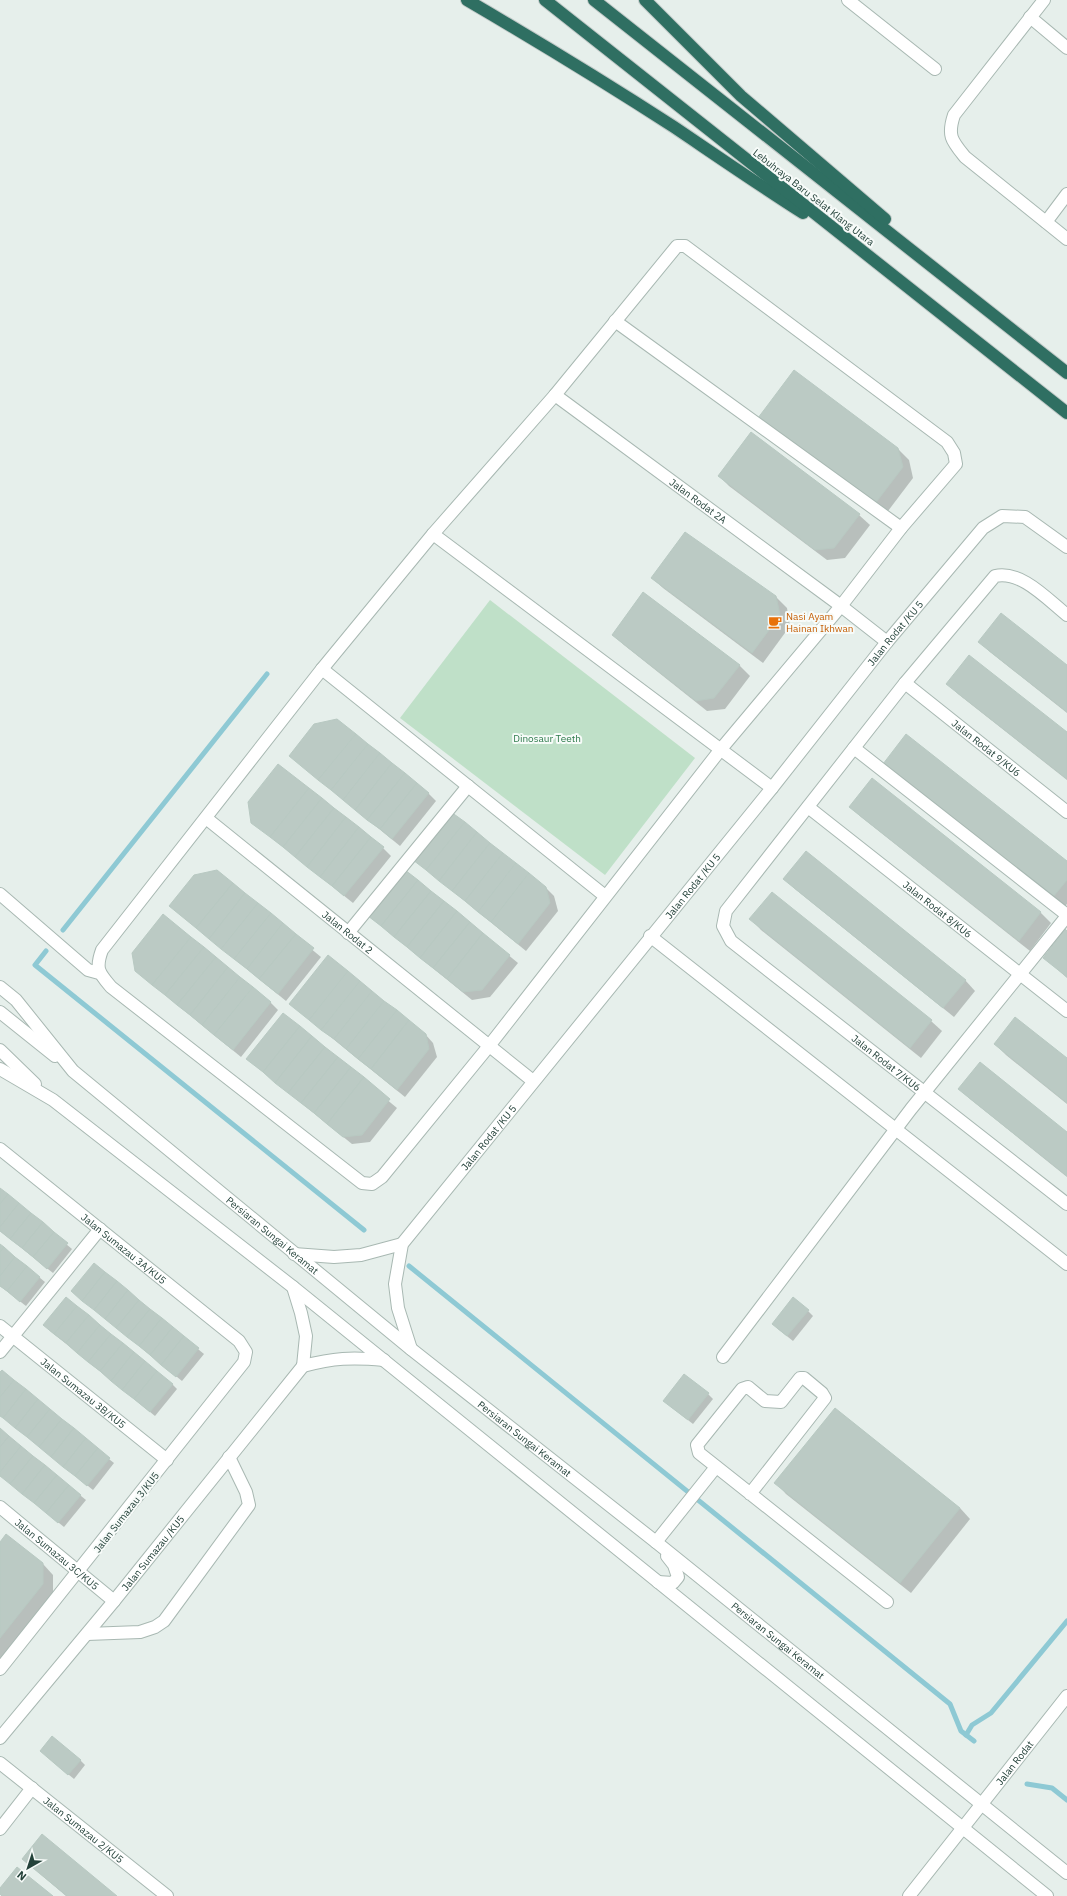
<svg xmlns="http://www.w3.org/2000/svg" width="1067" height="1896" font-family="'IBM Plex Sans',sans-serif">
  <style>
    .green { fill: #bfe0c8 }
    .shadow { fill: #0003 }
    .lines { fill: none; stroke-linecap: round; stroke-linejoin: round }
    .stream { stroke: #8ec9d4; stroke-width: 5 }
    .building { fill: #bbcac4; stroke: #b8c9c2 }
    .minor-casing { stroke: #a8b8b2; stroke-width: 14 }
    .highway-casing { stroke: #c2cac8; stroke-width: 14 }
    .minor { stroke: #fff; stroke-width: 12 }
    .highway { stroke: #2f6f62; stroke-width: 12 }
    .labels { text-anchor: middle; stroke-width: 4; stroke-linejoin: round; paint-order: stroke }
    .street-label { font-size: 10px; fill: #24423a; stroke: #f7fbf9 }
    .food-label { font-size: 10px; fill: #c56008; stroke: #f7fbf9; text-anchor: start }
    .park-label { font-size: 10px; fill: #2d7a4b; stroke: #f7fbf9 }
  </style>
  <rect width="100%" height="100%" fill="#e6efeb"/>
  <polygon class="green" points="490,600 695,758 605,875 400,718"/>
  <g class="shadow">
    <polygon points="770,429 898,449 909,460 913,478 885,515"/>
    <polygon points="719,476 859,515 870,525 845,558 827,560 729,486"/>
    <polygon points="652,578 776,597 787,608 790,626 763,663 663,588"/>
    <polygon points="613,635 739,665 750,676 725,709 707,711 624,645"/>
    <polygon points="980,642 1067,666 1067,713 990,652"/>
    <polygon points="948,684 1067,734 1067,780 958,694"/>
    <polygon points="290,756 428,793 436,801 400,846"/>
    <polygon points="895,774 1067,863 1067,904 1064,907"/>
    <polygon points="872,780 1041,913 1051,923 1030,951 861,817 850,807"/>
    <polygon points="252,822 383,848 391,856 353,903"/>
    <polygon points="415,860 546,888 554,896 558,911 526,951"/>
    <polygon points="216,871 321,957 286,1001 170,906"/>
    <polygon points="405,871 518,963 490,997 472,1000 369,916"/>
    <polygon points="785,879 965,980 975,991 954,1017 795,889"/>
    <polygon points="751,919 931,1021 942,1031 921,1058 761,930"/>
    <polygon points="1067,932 1067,978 1044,957"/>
    <polygon points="136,971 270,1002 278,1010 241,1057"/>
    <polygon points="290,1004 425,1034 433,1043 437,1057 405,1097"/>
    <polygon points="283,1014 397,1108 370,1142 352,1144 247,1059"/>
    <polygon points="995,1044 1067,1059 1067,1104 1006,1055"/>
    <polygon points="959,1089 1067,1133 1067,1177 970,1099"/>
    <polygon points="0,1189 72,1249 53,1273 0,1231"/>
    <polygon points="0,1245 45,1282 26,1306 0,1286"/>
    <polygon points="94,1264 204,1354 182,1381 78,1296"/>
    <polygon points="808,1311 813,1316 793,1341 778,1329"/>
    <polygon points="49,1330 172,1384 177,1389 155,1416"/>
    <polygon points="0,1374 114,1463 93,1490 0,1415"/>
    <polygon points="708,1394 713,1399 693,1424 670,1406"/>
    <polygon points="0,1430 86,1500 64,1527 0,1475"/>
    <polygon points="776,1483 960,1508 970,1519 911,1593 786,1494"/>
    <polygon points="0,1544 43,1564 53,1575 53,1595 0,1662"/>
    <polygon points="46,1756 80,1760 85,1765 74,1779"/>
    <polygon points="23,1859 116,1896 66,1896"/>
  </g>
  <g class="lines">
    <g class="stream">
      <polyline points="63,930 267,674"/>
      <polyline points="46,951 35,965 364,1230"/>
      <polyline points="409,1266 950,1704 961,1731 974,1741"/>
      <polyline points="966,1735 972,1725 991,1713 1067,1621"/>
      <polyline points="1027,1784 1052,1788 1067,1800"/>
    </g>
  </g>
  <g class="building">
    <polygon points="794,370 898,448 903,467 874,505 758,418"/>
    <polygon points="751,432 860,514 834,548 815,550 718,476"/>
    <polygon points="685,532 776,596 780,615 752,653 651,578"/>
    <polygon points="643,592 740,665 714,698 696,701 612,635"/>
    <polygon points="1001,613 1067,665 1067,712 978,642"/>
    <polygon points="969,655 1067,732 1067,779 946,684"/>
    <polygon points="337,719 356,734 318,780 289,756 314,724"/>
    <polygon points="356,734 368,744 331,790 318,780"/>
    <polygon points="906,734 1067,861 1067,880 1053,897 883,764"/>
    <polygon points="368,744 380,753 343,800 331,790"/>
    <polygon points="380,753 392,763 355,810 343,800"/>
    <polygon points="392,763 405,773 367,820 355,810"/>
    <polygon points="278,764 309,788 270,837 251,823 248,802"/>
    <polygon points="405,773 417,783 380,829 367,820"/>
    <polygon points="872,778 1041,912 1019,941 849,807"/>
    <polygon points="417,783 429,793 392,839 380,829"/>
    <polygon points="309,788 322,798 283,847 270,837"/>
    <polygon points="322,798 334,808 295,857 283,847"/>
    <polygon points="334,808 346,817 307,867 295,857"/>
    <polygon points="451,812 465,822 426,870 413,860"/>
    <polygon points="346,817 359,827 320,877 307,867"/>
    <polygon points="465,822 477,832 439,881 426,870"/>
    <polygon points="359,827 371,837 332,886 320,877"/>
    <polygon points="477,832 490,843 452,891 439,881"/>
    <polygon points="371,837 384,847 344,896 332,886"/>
    <polygon points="490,843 503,853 465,901 452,891"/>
    <polygon points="806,851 966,980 943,1008 783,879"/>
    <polygon points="503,853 516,863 478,912 465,901"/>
    <polygon points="516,863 529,873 491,922 478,912"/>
    <polygon points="217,870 233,883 196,928 169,906 194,875"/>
    <polygon points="405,870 418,880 381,926 368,916"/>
    <polygon points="529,873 546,887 550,903 518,944 491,922"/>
    <polygon points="418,880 431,891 394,937 381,926"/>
    <polygon points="233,883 245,893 209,939 196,928"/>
    <polygon points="431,891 444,901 407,947 394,937"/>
    <polygon points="772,892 932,1020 910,1048 749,919"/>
    <polygon points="245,893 258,903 221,949 209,939"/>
    <polygon points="444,901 457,911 420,958 407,947"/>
    <polygon points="258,903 271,913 234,959 221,949"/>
    <polygon points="457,911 470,922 433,968 420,958"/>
    <polygon points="271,913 283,923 247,969 234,959"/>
    <polygon points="163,914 191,937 152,985 135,971 132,953"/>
    <polygon points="470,922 483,933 447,979 433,968"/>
    <polygon points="283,923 296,934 259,979 247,969"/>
    <polygon points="1065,929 1067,931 1067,977 1043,958"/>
    <polygon points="483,933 510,955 482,990 463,992 447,979"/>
    <polygon points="296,934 314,948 278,994 259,979"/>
    <polygon points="191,937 204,947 165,995 152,985"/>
    <polygon points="204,947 216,957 177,1005 165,995"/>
    <polygon points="328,955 348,971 309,1020 289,1004"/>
    <polygon points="216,957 228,967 190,1015 177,1005"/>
    <polygon points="228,967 240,977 202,1025 190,1015"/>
    <polygon points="348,971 360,981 321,1030 309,1020"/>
    <polygon points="240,977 253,987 214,1035 202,1025"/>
    <polygon points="360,981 372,991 334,1039 321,1030"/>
    <polygon points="253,987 271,1002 233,1050 214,1035"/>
    <polygon points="372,991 384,1001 346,1049 334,1039"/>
    <polygon points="384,1001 397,1010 358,1059 346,1049"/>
    <polygon points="397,1010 409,1020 371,1069 358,1059"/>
    <polygon points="283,1013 300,1026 263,1072 246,1059"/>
    <polygon points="1015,1017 1067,1058 1067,1103 994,1044"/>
    <polygon points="409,1020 426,1034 429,1049 397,1090 371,1069"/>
    <polygon points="300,1026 312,1036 275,1083 263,1072"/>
    <polygon points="312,1036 325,1047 288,1093 275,1083"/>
    <polygon points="325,1047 338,1057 301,1103 288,1093"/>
    <polygon points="338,1057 351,1067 314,1113 301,1103"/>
    <polygon points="980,1062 1067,1132 1067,1176 958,1089"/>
    <polygon points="351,1067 364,1077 327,1124 314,1113"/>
    <polygon points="364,1077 390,1099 362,1135 343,1137 327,1124"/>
    <polygon points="0,1188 8,1194 0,1204"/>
    <polygon points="8,1194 19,1203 0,1227 0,1204"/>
    <polygon points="19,1203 31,1213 10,1239 0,1231 0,1227"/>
    <polygon points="31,1213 43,1222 22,1248 10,1239"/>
    <polygon points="43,1222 54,1232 33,1257 22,1248"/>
    <polygon points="54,1232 68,1243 47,1269 33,1257"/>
    <polygon points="0,1244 4,1247 0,1252"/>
    <polygon points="4,1247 15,1257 0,1276 0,1252"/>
    <polygon points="15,1257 27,1266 7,1291 0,1286 0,1276"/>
    <polygon points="94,1263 105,1272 82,1301 71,1291"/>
    <polygon points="27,1266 40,1277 20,1302 7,1291"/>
    <polygon points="105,1272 117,1281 94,1310 82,1301"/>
    <polygon points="117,1281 128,1290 105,1319 94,1310"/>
    <polygon points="128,1290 139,1300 116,1328 105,1319"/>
    <polygon points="66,1297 77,1306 54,1334 43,1325"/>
    <polygon points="793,1297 809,1310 787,1336 772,1324"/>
    <polygon points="139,1300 150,1309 127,1337 116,1328"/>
    <polygon points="77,1306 89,1315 66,1343 54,1334"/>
    <polygon points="150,1309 162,1318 139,1346 127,1337"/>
    <polygon points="89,1315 100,1325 77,1353 66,1343"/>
    <polygon points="162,1318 173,1327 150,1355 139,1346"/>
    <polygon points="100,1325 111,1334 88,1362 77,1353"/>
    <polygon points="173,1327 184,1336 161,1365 150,1355"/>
    <polygon points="111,1334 123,1343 100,1371 88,1362"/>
    <polygon points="184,1336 199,1348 176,1377 161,1365"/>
    <polygon points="123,1343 134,1352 111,1381 100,1371"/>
    <polygon points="134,1352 145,1361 122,1390 111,1381"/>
    <polygon points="145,1361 157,1371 134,1399 122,1390"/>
    <polygon points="2,1370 14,1380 0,1397 0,1372"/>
    <polygon points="157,1371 173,1384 150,1412 134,1399"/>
    <polygon points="684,1374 709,1393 688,1420 663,1401"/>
    <polygon points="14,1380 26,1389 3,1418 0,1416 0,1397"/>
    <polygon points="26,1389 38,1399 15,1428 3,1418"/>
    <polygon points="38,1399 50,1409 27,1437 15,1428"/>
    <polygon points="835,1408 960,1508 900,1583 774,1483"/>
    <polygon points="50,1409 62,1419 39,1447 27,1437"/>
    <polygon points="62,1419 74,1428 51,1457 39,1447"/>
    <polygon points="0,1428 9,1436 0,1447"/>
    <polygon points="74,1428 86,1438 63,1467 51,1457"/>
    <polygon points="9,1436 21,1446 0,1472 0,1447"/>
    <polygon points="86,1438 98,1448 75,1476 63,1467"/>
    <polygon points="21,1446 33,1456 10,1484 0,1476 0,1472"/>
    <polygon points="98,1448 110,1458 87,1486 75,1476"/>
    <polygon points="33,1456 45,1465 22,1494 10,1484"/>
    <polygon points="45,1465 57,1475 34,1503 22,1494"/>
    <polygon points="57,1475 69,1485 46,1513 34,1503"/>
    <polygon points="69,1485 81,1495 58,1523 46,1513"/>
    <polygon points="6,1534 43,1563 43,1584 0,1638 0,1542"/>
    <polygon points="52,1736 81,1760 68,1775 40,1751"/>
    <polygon points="42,1834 117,1896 67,1896 22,1859"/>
    <polygon points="17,1867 53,1896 2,1896 0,1894 0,1888"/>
  </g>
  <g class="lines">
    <g class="minor-casing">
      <g id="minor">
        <polyline points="848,0 935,69"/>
        <path d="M1044 0 954 115C947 136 952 141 965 157L1067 239"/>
        <polyline points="1030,17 1067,48"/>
        <polyline points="1046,222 1067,194"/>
        <path d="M677 246H685L947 442 954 453 956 464 901 528 841 606 721 749 489 1046 382 1177 372 1184 362 1183 111 987C99 973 95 969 102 950L322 669 433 534 555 395Z"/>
        <polyline points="615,321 901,528"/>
        <path id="s1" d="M555 395 841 606 887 642"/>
        <polyline points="433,534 772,788"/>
        <path id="s2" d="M1067 615C1047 599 1021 570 995 576L905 683 726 911 723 926 731 941 1067 1204"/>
        <polyline points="322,669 605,896"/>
        <path id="s3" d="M905 683 1067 812"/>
        <polyline points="854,748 1067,915"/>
        <path id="s4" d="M808 807 1067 1011"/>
        <path id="s5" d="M206 818 533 1081"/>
        <polyline points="0,894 88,970 99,973"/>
        <polyline points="348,933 468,786"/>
        <polyline points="650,936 1067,1264"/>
        <path id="s6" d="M0 987 16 1000 73 1071 411 1349 656 1542 1067 1873"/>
        <polyline points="0,1012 55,1056"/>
        <polyline points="0,1050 35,1084"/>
        <polyline points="0,1069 53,1100 293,1287 1047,1896"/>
        <path id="s7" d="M0 1149 239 1341 246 1352 244 1362 0 1669"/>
        <polyline points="294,1254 334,1257 361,1255 402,1244"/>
        <polyline points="293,1287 301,1313 306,1336 303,1366"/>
        <path id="s8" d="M0 1326 167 1460"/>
        <path id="s9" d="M411 1349 398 1308 395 1284 402 1244 772 788 887 642 983 528 1002 516 1025 517 1067 547"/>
        <polyline points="0,1352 100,1229"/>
        <polyline points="723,1357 911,1109 1067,916"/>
        <path d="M303 1366C334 1358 351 1357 384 1360"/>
        <polyline points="750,1494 825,1398 822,1393 804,1378 800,1378 781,1402 765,1401 748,1387 742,1389 697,1445 699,1453 887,1602"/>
        <path id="s10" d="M0 1507 114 1601"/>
        <polyline points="656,1542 716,1467"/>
        <polyline points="658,1582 673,1583 678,1577 674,1565 667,1556"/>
        <polyline points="87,1634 140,1632 155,1627 164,1621 249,1505 246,1492 229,1457"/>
        <path id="s11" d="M0 1738 114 1601 303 1366"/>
        <path id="s12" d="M0 1763 167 1896"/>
        <polyline points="0,1829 32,1788"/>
        <path id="s13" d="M909 1896 1067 1696"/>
      </g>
    </g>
    <g class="highway-casing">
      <g id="highway">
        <path d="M467 0C537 41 606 83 674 127 717 156 759 185 803 213"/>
        <polyline points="545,0 1067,413"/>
        <polyline points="594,0 1067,373"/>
        <polyline points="645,0 741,96 885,219"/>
      </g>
    </g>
    <use href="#minor" class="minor"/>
    <use href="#highway" class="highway"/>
  </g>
  <defs>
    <g id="cafe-bare" transform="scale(1.08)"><path d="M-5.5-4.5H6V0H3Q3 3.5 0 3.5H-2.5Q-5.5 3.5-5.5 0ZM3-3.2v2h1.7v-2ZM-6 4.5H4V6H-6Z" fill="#e8710a" stroke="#f7fbf9" stroke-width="2.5" paint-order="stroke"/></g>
  </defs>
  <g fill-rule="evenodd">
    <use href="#cafe-bare" x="775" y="622"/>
  </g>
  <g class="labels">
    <g class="street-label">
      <text transform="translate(814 197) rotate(38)" y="4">Lebuhraya Baru Selat Klang Utara</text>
      <text dy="4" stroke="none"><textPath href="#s1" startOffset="178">Jalan Rodat 2A</textPath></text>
      <text dy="4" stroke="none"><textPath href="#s9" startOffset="893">Jalan Rodat /KU 5</textPath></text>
      <text dy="4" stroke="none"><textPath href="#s3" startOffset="104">Jalan Rodat 9/KU6</textPath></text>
      <text dy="4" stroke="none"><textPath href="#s9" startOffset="569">Jalan Rodat /KU 5</textPath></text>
      <text dy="4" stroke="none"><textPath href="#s4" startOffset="165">Jalan Rodat 8/KU6</textPath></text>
      <text dy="4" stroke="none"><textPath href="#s5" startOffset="182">Jalan Rodat 2</textPath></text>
      <text dy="4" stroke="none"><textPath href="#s2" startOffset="744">Jalan Rodat 7/KU6</textPath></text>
      <text dy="4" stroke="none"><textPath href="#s9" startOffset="245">Jalan Rodat /KU 5</textPath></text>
      <text dy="4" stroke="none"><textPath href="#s6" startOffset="370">Persiaran Sungai Keramat</textPath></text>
      <text dy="4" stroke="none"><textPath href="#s7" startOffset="159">Jalan Sumazau 3A/KU5</textPath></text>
      <text dy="4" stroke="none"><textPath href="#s8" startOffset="107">Jalan Sumazau 3B/KU5</textPath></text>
      <text dy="4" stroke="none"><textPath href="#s6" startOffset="694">Persiaran Sungai Keramat</textPath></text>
      <text transform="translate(126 1512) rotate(-52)" y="4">Jalan Sumazau 3/KU5</text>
      <text dy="4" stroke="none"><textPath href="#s11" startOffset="240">Jalan Sumazau /KU5</textPath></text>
      <text dy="4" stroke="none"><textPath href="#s10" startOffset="74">Jalan Sumazau 3C/KU5</textPath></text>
      <text dy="4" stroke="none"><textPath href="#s6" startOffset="1018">Persiaran Sungai Keramat</textPath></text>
      <text dy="4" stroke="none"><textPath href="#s13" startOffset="170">Jalan Rodat</textPath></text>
      <text dy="4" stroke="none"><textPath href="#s12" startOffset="107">Jalan Sumazau 2/KU5</textPath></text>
    </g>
    <g class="food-label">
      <text x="786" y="620">Nasi Ayam<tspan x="786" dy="12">Hainan Ikhwan</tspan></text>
    </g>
    <g class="park-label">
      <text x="547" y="742">Dinosaur Teeth</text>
    </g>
  </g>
  <g transform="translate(28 1868) rotate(219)" stroke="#f7fbf9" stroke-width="3" paint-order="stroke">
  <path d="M0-3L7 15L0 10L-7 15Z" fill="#24423a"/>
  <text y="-6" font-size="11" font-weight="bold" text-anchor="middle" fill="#24423a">N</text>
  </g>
</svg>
